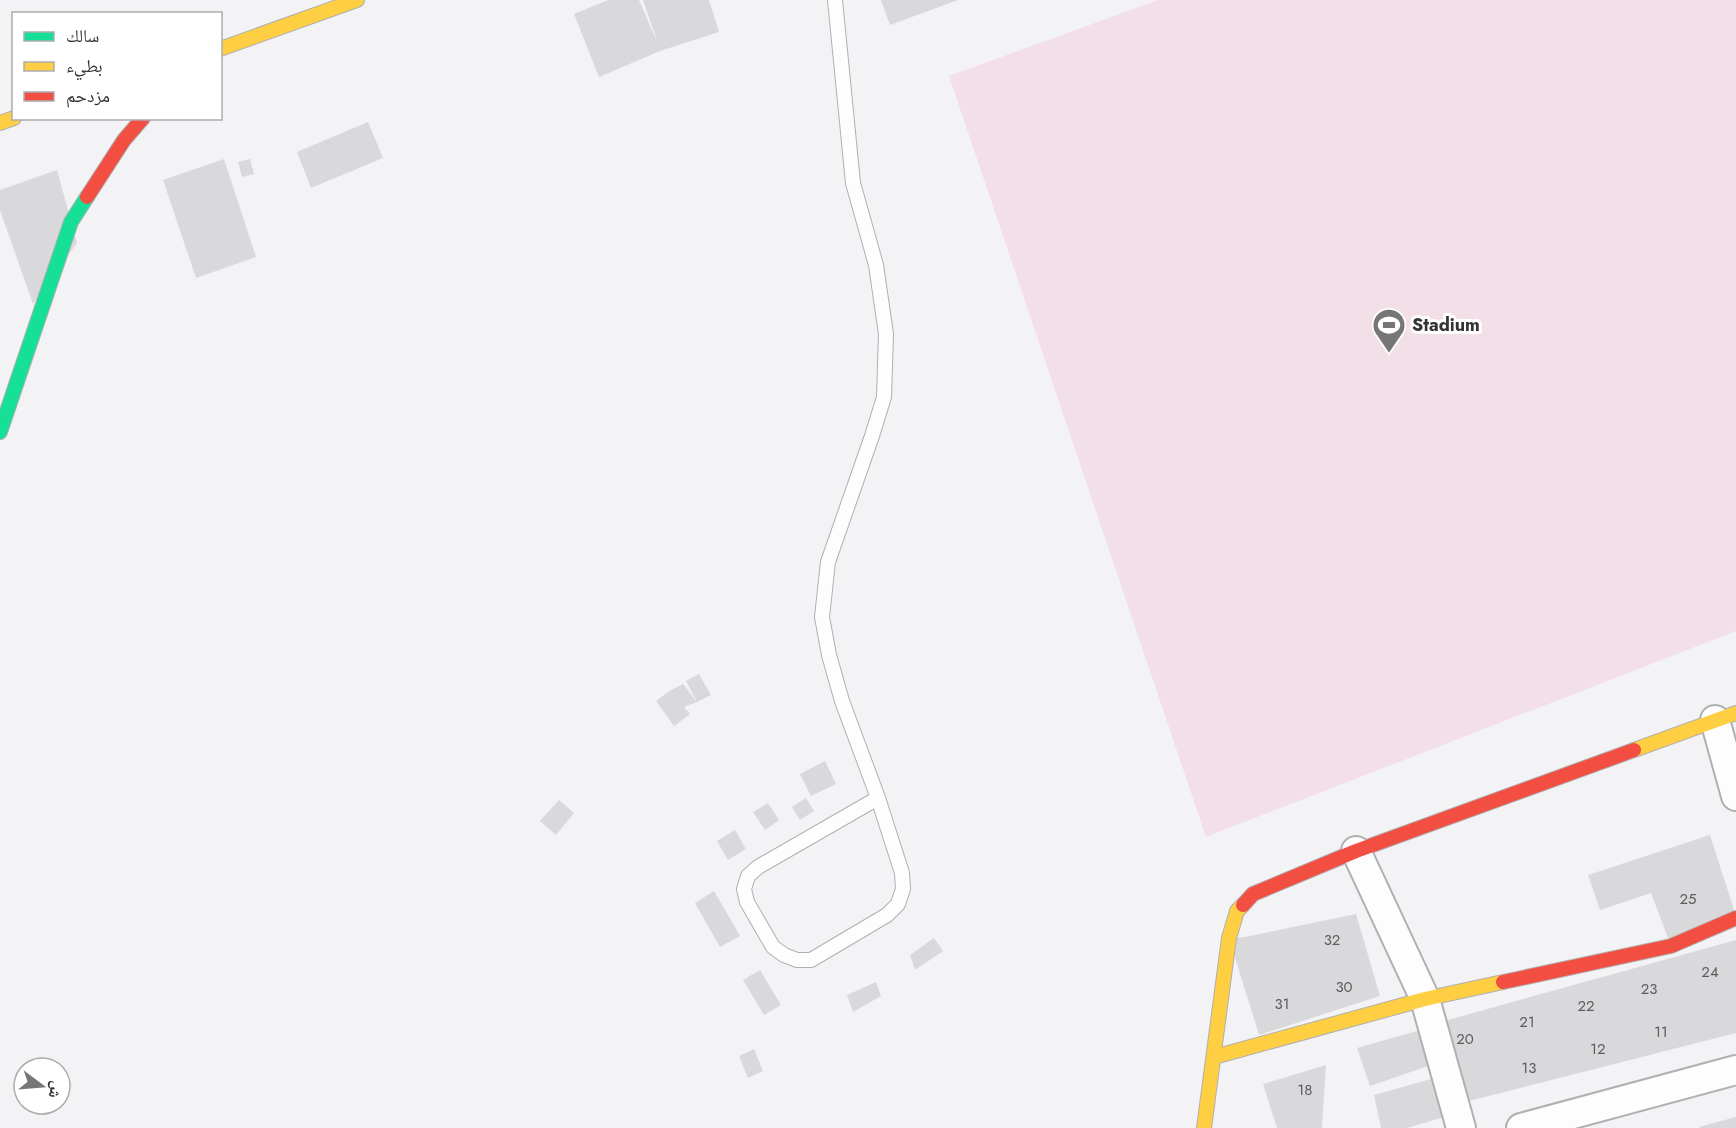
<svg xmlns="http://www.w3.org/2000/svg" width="1736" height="1128" font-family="Jost,'Noto Naskh Arabic',sans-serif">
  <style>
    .green { fill: #f3dfe7 }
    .building { fill: #d9d8da }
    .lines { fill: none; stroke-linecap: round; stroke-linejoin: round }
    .lane-casing { stroke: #b0afb1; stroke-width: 16 }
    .street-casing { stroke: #b0afb1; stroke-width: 32 }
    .fast-casing { stroke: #b0afb1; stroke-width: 16 }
    .slow-casing { stroke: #b0afb1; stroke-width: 16 }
    .jam-casing { stroke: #b0afb1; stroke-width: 16 }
    .lane { stroke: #fdfdfe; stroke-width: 14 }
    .street { stroke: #fdfdfe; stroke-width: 28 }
    .fast { stroke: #16e098; stroke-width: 14 }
    .slow { stroke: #ffcf43; stroke-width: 14 }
    .jam { stroke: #f24e42; stroke-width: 14 }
    .labels { text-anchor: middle; stroke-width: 6; stroke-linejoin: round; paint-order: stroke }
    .number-label { font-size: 15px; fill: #5c5c5e }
    .poi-label { font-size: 18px; font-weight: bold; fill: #333234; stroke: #fff; text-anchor: start }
  </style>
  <rect width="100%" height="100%" fill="#f3f2f5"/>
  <polygon class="green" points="1158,0 1736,0 1736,631 1206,837 949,76"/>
  <g class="building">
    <polygon points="608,0 639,0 658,44 643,0 709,0 719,32 660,51 599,77 574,14"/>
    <polygon points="881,0 958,0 890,25"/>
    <polygon points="368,122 383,158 311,188 297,152"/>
    <polygon points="224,159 256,257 196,278 163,180"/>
    <polygon points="250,159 254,174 242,177 238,162"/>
    <polygon points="57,170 77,243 33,304 0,210 0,190"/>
    <polygon points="699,674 711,695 697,702 684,707 690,714 674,726 656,701 671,690 683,684 697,702 686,681"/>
    <polygon points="825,761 836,784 811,796 800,774"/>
    <polygon points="806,798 814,811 800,820 792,807"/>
    <polygon points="559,800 574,813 556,835 540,821"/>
    <polygon points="768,803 779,820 765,830 753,812"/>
    <polygon points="735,830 746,849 728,860 717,841"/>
    <polygon points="1710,835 1736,916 1671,946 1651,893 1600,910 1588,875"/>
    <polygon points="714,891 740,936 720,947 695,903"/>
    <polygon points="1356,914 1380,996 1259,1035 1229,938 1245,937"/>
    <polygon points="934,938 943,951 915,970 910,955"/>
    <polygon points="1736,940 1736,1033 1465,1102 1437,1023"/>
    <polygon points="760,970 781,1005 764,1015 743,980"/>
    <polygon points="876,982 881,996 853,1012 847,995"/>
    <polygon points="1424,1029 1434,1064 1370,1086 1357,1048"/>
    <polygon points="754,1049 763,1071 748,1078 739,1056"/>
    <polygon points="1326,1065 1322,1128 1277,1128 1263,1084"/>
    <polygon points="1438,1077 1451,1115 1407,1128 1381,1128 1374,1095"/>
    <polygon points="1736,1117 1736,1128 1699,1128 1699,1127"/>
  </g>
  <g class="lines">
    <g class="lane-casing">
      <polyline id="lane" points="835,0 853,183 876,265 886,334 884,397 872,436 828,562 822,617 829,655 842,701 878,798 902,873 903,889 898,904 887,915 811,960 797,960 784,955 773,947 747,902 744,889 748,876 758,867 878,798"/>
    </g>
    <g class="street-casing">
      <g id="street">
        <polyline points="1715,720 1736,796"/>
        <polyline points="1356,851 1425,999 1461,1128"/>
        <polyline points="1521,1128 1736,1070"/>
      </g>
    </g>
    <g class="fast-casing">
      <polyline id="fast" points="0,432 71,222 87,197"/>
    </g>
    <g class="slow-casing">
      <g id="slow">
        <polyline points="220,49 357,0"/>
        <polyline points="0,123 14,118"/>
        <polyline points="1634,750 1736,713"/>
        <polyline points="1214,1057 1425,999 1503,982"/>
        <polyline points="1204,1128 1229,938 1237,911 1243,905"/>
      </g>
    </g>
    <g class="jam-casing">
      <g id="jam">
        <polyline points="87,197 124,140 143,118"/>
        <polyline points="1243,905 1253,894 1356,851 1634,750"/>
        <polyline points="1503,982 1671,946 1736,918"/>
      </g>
    </g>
    <use href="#lane" class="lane"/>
    <use href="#street" class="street"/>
    <use href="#fast" class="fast"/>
    <use href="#slow" class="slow"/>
    <use href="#jam" class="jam"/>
  </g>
  <defs>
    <g id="stadium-pin" transform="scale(1.725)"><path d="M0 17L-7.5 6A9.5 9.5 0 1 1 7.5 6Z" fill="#767578" stroke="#fff"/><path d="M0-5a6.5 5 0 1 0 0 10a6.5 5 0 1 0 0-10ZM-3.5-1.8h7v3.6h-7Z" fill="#fff"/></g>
  </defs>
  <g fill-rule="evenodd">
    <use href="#stadium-pin" x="1389" y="325"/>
  </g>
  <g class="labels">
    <g class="number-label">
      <text x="1688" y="904">25</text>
      <text x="1332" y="945">32</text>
      <text x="1710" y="977">24</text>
      <text x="1344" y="992">30</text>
      <text x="1649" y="994">23</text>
      <text x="1282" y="1009">31</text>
      <text x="1586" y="1011">22</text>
      <text x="1527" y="1027">21</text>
      <text x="1661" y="1037">11</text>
      <text x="1465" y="1044">20</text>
      <text x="1598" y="1054">12</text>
      <text x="1529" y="1073">13</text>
      <text x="1305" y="1095">18</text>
    </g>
    <g class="poi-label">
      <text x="1412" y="331">Stadium</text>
    </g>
  </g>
  <rect x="12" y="12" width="210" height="108" fill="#ffffff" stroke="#adadae" stroke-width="1.5"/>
  <rect x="24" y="32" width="30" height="9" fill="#16e098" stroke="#adadae" stroke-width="1.5"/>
  <text x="66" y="42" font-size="18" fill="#333234">سالك</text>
  <rect x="24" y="62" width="30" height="9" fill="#ffcf43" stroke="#adadae" stroke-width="1.5"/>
  <text x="66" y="72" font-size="18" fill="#333234">بطيء</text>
  <rect x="24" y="92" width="30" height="9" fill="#f24e42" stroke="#adadae" stroke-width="1.5"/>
  <text x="66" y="102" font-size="18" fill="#333234">مزدحم</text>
  <g transform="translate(42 1086) rotate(106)"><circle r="28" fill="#ffffff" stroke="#adadae" stroke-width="1.5"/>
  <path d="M0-4.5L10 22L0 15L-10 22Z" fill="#767578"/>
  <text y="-9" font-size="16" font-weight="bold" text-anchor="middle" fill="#333234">ش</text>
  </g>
</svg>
